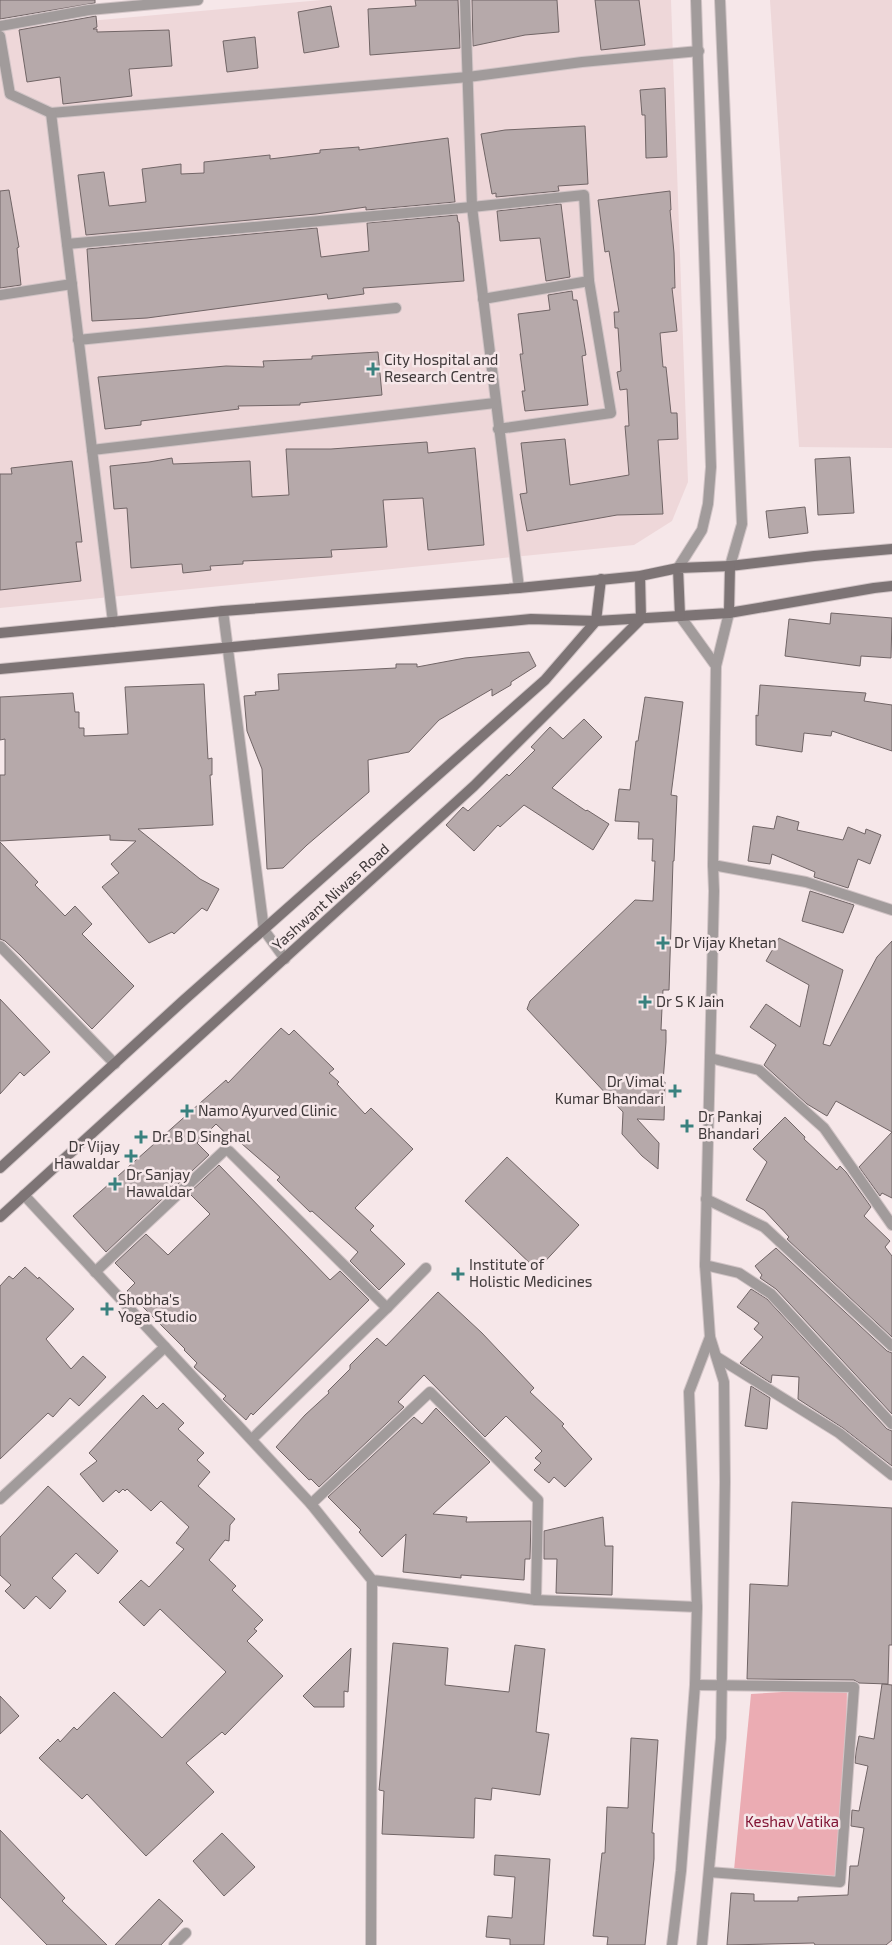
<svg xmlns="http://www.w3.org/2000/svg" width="892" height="1945" font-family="'Exo 2',sans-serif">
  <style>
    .built { fill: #eed7d9 }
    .green { fill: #ebacb3 }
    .building { fill: #b6a9aa; stroke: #716566 }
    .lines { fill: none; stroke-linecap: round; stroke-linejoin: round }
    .minor-casing { stroke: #d1c4c6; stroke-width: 12 }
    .tertiary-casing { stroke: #d1c4c6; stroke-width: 12 }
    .secondary-casing { stroke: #d1c4c6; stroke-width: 12 }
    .minor { stroke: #a19b9b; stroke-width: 10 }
    .tertiary { stroke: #a19b9b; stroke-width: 10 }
    .secondary { stroke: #7d7475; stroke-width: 10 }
    .poi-dot { fill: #39817e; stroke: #f6e7e9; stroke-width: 2 }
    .labels { text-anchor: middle; stroke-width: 5; stroke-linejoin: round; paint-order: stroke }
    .poi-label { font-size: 15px; fill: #3f393a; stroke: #f6e7e9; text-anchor: start }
    .street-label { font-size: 15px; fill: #3f393a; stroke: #f6e7e9 }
    .park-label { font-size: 15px; fill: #811333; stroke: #f6e7e9 }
  </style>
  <rect width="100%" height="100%" fill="#f6e7e9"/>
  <g class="built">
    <polygon points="322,0 671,0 688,482 672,521 634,545 0,608 0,29"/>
    <polygon points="770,0 892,0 892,448 799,447"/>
  </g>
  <polygon class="green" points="847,1688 844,1880 734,1870 751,1694"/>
  <g class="building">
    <polygon points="0,0 95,0 95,3 0,19"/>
    <polygon points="415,0 458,0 460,48 370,55 368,9 416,6"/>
    <polygon points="472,0 557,0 559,32 525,35 473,46"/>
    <polygon points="595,0 639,0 645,45 601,50"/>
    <polygon points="331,6 339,47 304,53 298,12"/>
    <polygon points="96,16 97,27 93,29 97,29 97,32 169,30 172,66 129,69 132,96 63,104 60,77 27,82 19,30"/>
    <polygon points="255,37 258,68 227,72 223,41"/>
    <polygon points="665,88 667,157 646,158 645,115 642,115 640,90"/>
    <polygon points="585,126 588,184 558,186 559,191 496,197 496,193 492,194 481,134 505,130"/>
    <polygon points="448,138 455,202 366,210 366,207 316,214 86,235 78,175 104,172 109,206 146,202 142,169 181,164 181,174 204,173 204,162 270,155 270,159 320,153 320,150 359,147 359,150"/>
    <polygon points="9,190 19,247 17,248 21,285 0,288 0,191"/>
    <polygon points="670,191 671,210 670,210 674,253 675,288 672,288 677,331 660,333 663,367 666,367 671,413 677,413 678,439 658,440 663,514 617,515 527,531 520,494 527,493 521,443 565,439 570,485 629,475 625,426 629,426 627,389 620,390 617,372 621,371 618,328 615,328 614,312 619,312 609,251 605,252 598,200"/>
    <polygon points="561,204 570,277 546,281 540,238 500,241 497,211"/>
    <polygon points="457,215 458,222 459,222 464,281 363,288 364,294 328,299 327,294 147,318 92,321 87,249 317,228 321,257 369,251 367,223"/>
    <polygon points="572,291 573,300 577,300 586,355 582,356 588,405 525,411 522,391 525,391 520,354 523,354 518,314 550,310 548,295"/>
    <polygon points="378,352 382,395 300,403 300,405 238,406 239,409 141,421 141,425 105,429 98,377 226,366 264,367 263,361 312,359 312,356"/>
    <polygon points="427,442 428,453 475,448 484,545 428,550 423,498 383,500 387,547 331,550 332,557 243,561 243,564 210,566 211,570 183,573 182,564 131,568 127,508 114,509 110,466 149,462 172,458 173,464 250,461 252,497 289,495 286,449 331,449"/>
    <polygon points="850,457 854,513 818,515 815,459"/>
    <polygon points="72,461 82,542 76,542 81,581 0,590 0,474 12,474 11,468"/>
    <polygon points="805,507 808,533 769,538 766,511"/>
    <polygon points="831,613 892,618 891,658 861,656 860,666 785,656 789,619 830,624"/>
    <polygon points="529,652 536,666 511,682 511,685 492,696 492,689 439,720 409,752 368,760 369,792 307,845 283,868 267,869 262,769 247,731 244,696 256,695 255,692 279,690 278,674 396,668 396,664 417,664 417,667 465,658"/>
    <polygon points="204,684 208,759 212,758 212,775 210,775 213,825 138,829 200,879 219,889 207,911 202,908 174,934 172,932 149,943 102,887 119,873 111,864 136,841 110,840 110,835 0,841 0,775 5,775 5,739 0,740 0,697 73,693 75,712 79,712 79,728 84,728 84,736 128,734 125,687"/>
    <polygon points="760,685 866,693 864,701 892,705 892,751 832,731 831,736 804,733 802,752 756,745 756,715 758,716"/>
    <polygon points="645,697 683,702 671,795 677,796 674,861 673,861 669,990 663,990 662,1008 661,1030 666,1030 666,1042 663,1082 665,1082 664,1120 637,1119 659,1143 658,1169 642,1156 622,1134 623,1112 527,1009 530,1001 635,900 653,901 655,861 652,861 653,839 638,839 639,822 615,821 619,789 630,790 636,741 638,741"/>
    <polygon points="584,719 602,737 552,788 586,811 587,810 609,824 593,850 524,805 500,827 498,825 474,851 446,825 463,807 468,811 507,774 509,776 535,750 531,747 550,727 563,739"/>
    <polygon points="777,816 799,822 797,830 843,840 848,827 865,834 866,829 881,835 870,864 858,859 848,888 814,877 815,872 772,854 770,864 748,861 753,826 774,829"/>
    <polygon points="0,842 38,882 35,885 65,916 75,906 92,924 82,934 134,986 92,1029 20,955 5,941 0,939"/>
    <polygon points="810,891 854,905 843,933 802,921"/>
    <polygon points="779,938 843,970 823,1044 830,1046 877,957 892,941 892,1198 882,1193 880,1196 859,1167 892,1132 836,1101 827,1116 807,1104 764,1065 776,1045 750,1027 766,1004 800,1027 809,985 766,961"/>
    <polygon points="0,999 50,1052 24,1076 20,1072 0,1094"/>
    <polygon points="281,1028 289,1035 294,1030 334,1069 329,1073 339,1082 337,1084 365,1114 371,1108 413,1149 355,1208 374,1226 370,1230 405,1264 379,1290 350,1261 358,1252 312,1211 310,1212 277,1180 280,1177 234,1137 232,1139 216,1124 197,1143 209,1155 106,1252 73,1216 226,1080 228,1083"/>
    <polygon points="785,1117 805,1137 804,1139 837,1170 840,1166 846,1172 871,1207 864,1216 890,1241 885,1247 892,1256 892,1337 787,1239 789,1237 764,1210 746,1200 767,1162 753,1149"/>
    <polygon points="507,1157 579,1225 537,1270 465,1201"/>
    <polygon points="219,1165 330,1280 340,1271 369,1300 253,1415 251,1413 246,1420 223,1399 226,1396 194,1367 197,1363 184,1350 185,1349 127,1291 135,1283 115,1263 146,1234 168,1255 210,1214 189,1193"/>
    <polygon points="776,1248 887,1351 892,1353 892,1414 776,1289 760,1278 762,1275 755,1266"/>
    <polygon points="25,1267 38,1279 39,1277 74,1309 46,1339 71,1369 83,1356 106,1377 79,1406 70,1398 53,1417 48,1413 0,1459 0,1286 9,1276 13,1279"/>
    <polygon points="751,1289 767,1299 887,1429 892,1431 892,1466 843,1428 798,1399 799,1377 772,1375 771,1383 740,1363 763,1337 754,1329 759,1323 737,1307"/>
    <polygon points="438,1292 482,1333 534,1388 530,1392 564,1424 562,1426 592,1459 565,1487 554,1477 549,1483 534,1470 541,1463 535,1458 542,1451 506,1416 485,1437 424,1375 398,1402 404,1407 319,1487 311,1479 309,1480 276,1447 305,1415 329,1393 328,1391 350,1369 350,1365 377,1338 386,1346"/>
    <polygon points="751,1386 770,1398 767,1429 745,1426"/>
    <polygon points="143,1395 157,1409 163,1403 184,1423 178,1429 204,1453 197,1460 210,1472 198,1486 235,1519 230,1525 229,1541 225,1540 209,1560 236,1586 232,1590 263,1620 254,1629 257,1631 247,1641 283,1676 225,1735 222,1732 186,1763 214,1792 146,1856 87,1794 82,1799 39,1758 58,1739 60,1742 74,1727 77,1730 114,1692 162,1738 226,1672 160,1609 144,1626 119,1602 141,1580 149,1587 184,1549 176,1543 189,1527 161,1501 151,1511 127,1489 125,1491 123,1489 119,1493 116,1490 103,1502 80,1474 97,1461 89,1453"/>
    <polygon points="436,1408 490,1462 433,1514 467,1517 466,1522 531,1521 530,1559 525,1559 524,1580 461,1575 461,1578 403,1572 406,1534 382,1557 359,1532 361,1530 328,1497 414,1417 422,1424"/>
    <polygon points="48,1486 118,1551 98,1574 76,1553 52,1578 66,1591 50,1609 36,1596 24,1609 5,1591 11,1585 0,1575 0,1537"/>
    <polygon points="792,1502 892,1508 892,1645 889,1645 888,1684 859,1683 854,1680 747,1679 750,1584 788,1586"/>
    <polygon points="603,1517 605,1546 613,1546 612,1595 556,1593 557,1559 544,1559 544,1531"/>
    <polygon points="393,1643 448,1648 445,1685 509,1692 515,1645 545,1649 536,1732 549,1734 540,1795 492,1788 491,1800 475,1798 474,1838 382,1834 384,1791 379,1790"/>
    <polygon points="351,1648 348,1692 344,1691 344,1707 314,1707 303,1696"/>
    <polygon points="882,1684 892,1685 892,1940 886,1945 815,1945 814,1943 727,1945 731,1893 754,1894 754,1901 798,1901 798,1897 848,1895 850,1866 858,1866 864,1828 851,1826 852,1810 859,1811 868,1766 855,1763 856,1752 859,1736 874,1739"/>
    <polygon points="0,1696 19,1716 0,1734"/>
    <polygon points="631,1738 658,1740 652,1833 654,1833 654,1859 645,1945 607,1945 608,1937 593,1936 602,1853 605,1853 607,1807 628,1808"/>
    <polygon points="0,1830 65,1898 62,1901 107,1945 47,1945 0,1897"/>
    <polygon points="222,1833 255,1867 224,1896 193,1861"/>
    <polygon points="495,1855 550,1859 544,1945 510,1945 510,1939 486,1937 488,1916 512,1918 515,1877 494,1875"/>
    <polygon points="159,1899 183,1921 161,1945 115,1945"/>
  </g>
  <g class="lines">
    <g class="minor-casing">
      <g id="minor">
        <polyline points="465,0 472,207 519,588"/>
        <polyline points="0,26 89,10 198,0"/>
        <polyline points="0,36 10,94 51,113 468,77 582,62 699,51"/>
        <polyline points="51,113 113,622"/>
        <polyline points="67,244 472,207 584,195 589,281 611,413 498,429"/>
        <polyline points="0,295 72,284"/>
        <polyline points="483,299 589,281"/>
        <polyline points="78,340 396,308"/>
        <polyline points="92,450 495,403"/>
        <polyline points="223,611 264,930 285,959"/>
        <polyline points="713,865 806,882 892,910"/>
        <polyline points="0,946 115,1064"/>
        <polyline points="710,1058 759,1070 824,1128 892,1225"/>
        <polyline points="24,1195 311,1504 372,1580 536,1600 697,1607"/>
        <polyline points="706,1199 764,1227 892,1346"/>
        <polyline points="705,1265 739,1273 771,1294 892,1424"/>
        <polyline points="95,1272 225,1150 229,1151 387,1308 252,1439"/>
        <polyline points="387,1308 426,1268"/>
        <polyline points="717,1357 839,1433 892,1475"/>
        <polyline points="0,1499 165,1347"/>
        <polyline points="311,1504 430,1392 538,1500 536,1600"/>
        <polyline points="695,1685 854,1687 840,1882 709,1872"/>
        <polyline points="174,1945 186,1933"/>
        <polyline points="371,1945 372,1580"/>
      </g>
    </g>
    <g class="tertiary-casing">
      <g id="tertiary">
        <polyline points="720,0 742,524 730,566"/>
        <polyline points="678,568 702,530 708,504 711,467 696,0"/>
        <polyline points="680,616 716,666"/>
        <polyline points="672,1945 681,1871 695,1685 697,1607 689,1392 710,1337"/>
        <polyline points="702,1945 721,1738 725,1482 724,1382 710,1337 705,1265 714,891 713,865 716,666 729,613"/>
      </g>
    </g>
    <g class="secondary-casing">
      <g id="secondary">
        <polyline points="730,566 814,556 892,549"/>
        <polyline points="729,613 874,588 892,586"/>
        <polyline points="0,633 223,611 519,588 640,576 678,568 730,566 729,613 680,616 678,568"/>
        <polyline points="0,669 531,619 596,621 680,616"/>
        <polyline points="0,1168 184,1000 545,680 596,621 601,579"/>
        <polyline points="0,1217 474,786 641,619 640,576"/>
      </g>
    </g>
    <use href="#minor" class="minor"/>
    <use href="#tertiary" class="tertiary"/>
    <use href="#secondary" class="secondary"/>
  </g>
  <g class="poi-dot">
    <path d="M370.5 361.5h5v5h5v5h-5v5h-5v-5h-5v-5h5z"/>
    <path d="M660.5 935.5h5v5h5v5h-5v5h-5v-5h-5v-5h5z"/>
    <path d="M642.5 994.5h5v5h5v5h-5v5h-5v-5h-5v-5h5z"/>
    <path d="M672.5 1083.5h5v5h5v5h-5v5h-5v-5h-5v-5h5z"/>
    <path d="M184.5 1103.5h5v5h5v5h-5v5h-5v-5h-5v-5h5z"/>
    <path d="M684.5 1118.5h5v5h5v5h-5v5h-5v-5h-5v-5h5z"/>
    <path d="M138.5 1129.5h5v5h5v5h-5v5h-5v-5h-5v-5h5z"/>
    <path d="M128.5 1148.5h5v5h5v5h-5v5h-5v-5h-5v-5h5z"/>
    <path d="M112.5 1176.5h5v5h5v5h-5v5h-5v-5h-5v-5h5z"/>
    <path d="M455.5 1266.5h5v5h5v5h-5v5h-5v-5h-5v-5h5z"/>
    <path d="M104.5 1301.5h5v5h5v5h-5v5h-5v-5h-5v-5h5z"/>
  </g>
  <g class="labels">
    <g class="poi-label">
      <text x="384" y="365">City Hospital and<tspan x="384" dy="17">Research Centre</tspan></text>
      <text x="674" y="948">Dr Vijay Khetan</text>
      <text x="656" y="1007">Dr S K Jain</text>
      <text x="664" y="1087" text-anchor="end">Dr Vimal<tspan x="664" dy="17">Kumar Bhandari</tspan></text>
      <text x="198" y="1116">Namo Ayurved Clinic</text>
      <text x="698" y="1122">Dr Pankaj<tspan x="698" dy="17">Bhandari</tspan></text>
      <text x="152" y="1142">Dr. B D Singhal</text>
      <text x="120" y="1152" text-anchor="end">Dr Vijay<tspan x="120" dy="17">Hawaldar</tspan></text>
      <text x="126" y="1180">Dr Sanjay<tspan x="126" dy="17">Hawaldar</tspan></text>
      <text x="469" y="1270">Institute of<tspan x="469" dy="17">Holistic Medicines</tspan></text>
      <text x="118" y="1305">Shobha's<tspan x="118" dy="17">Yoga Studio</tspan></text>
    </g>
    <g class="street-label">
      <text transform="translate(331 897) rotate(-42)" y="5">Yashwant Niwas Road</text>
    </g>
    <g class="park-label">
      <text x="792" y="1827">Keshav Vatika</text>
    </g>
  </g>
</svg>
